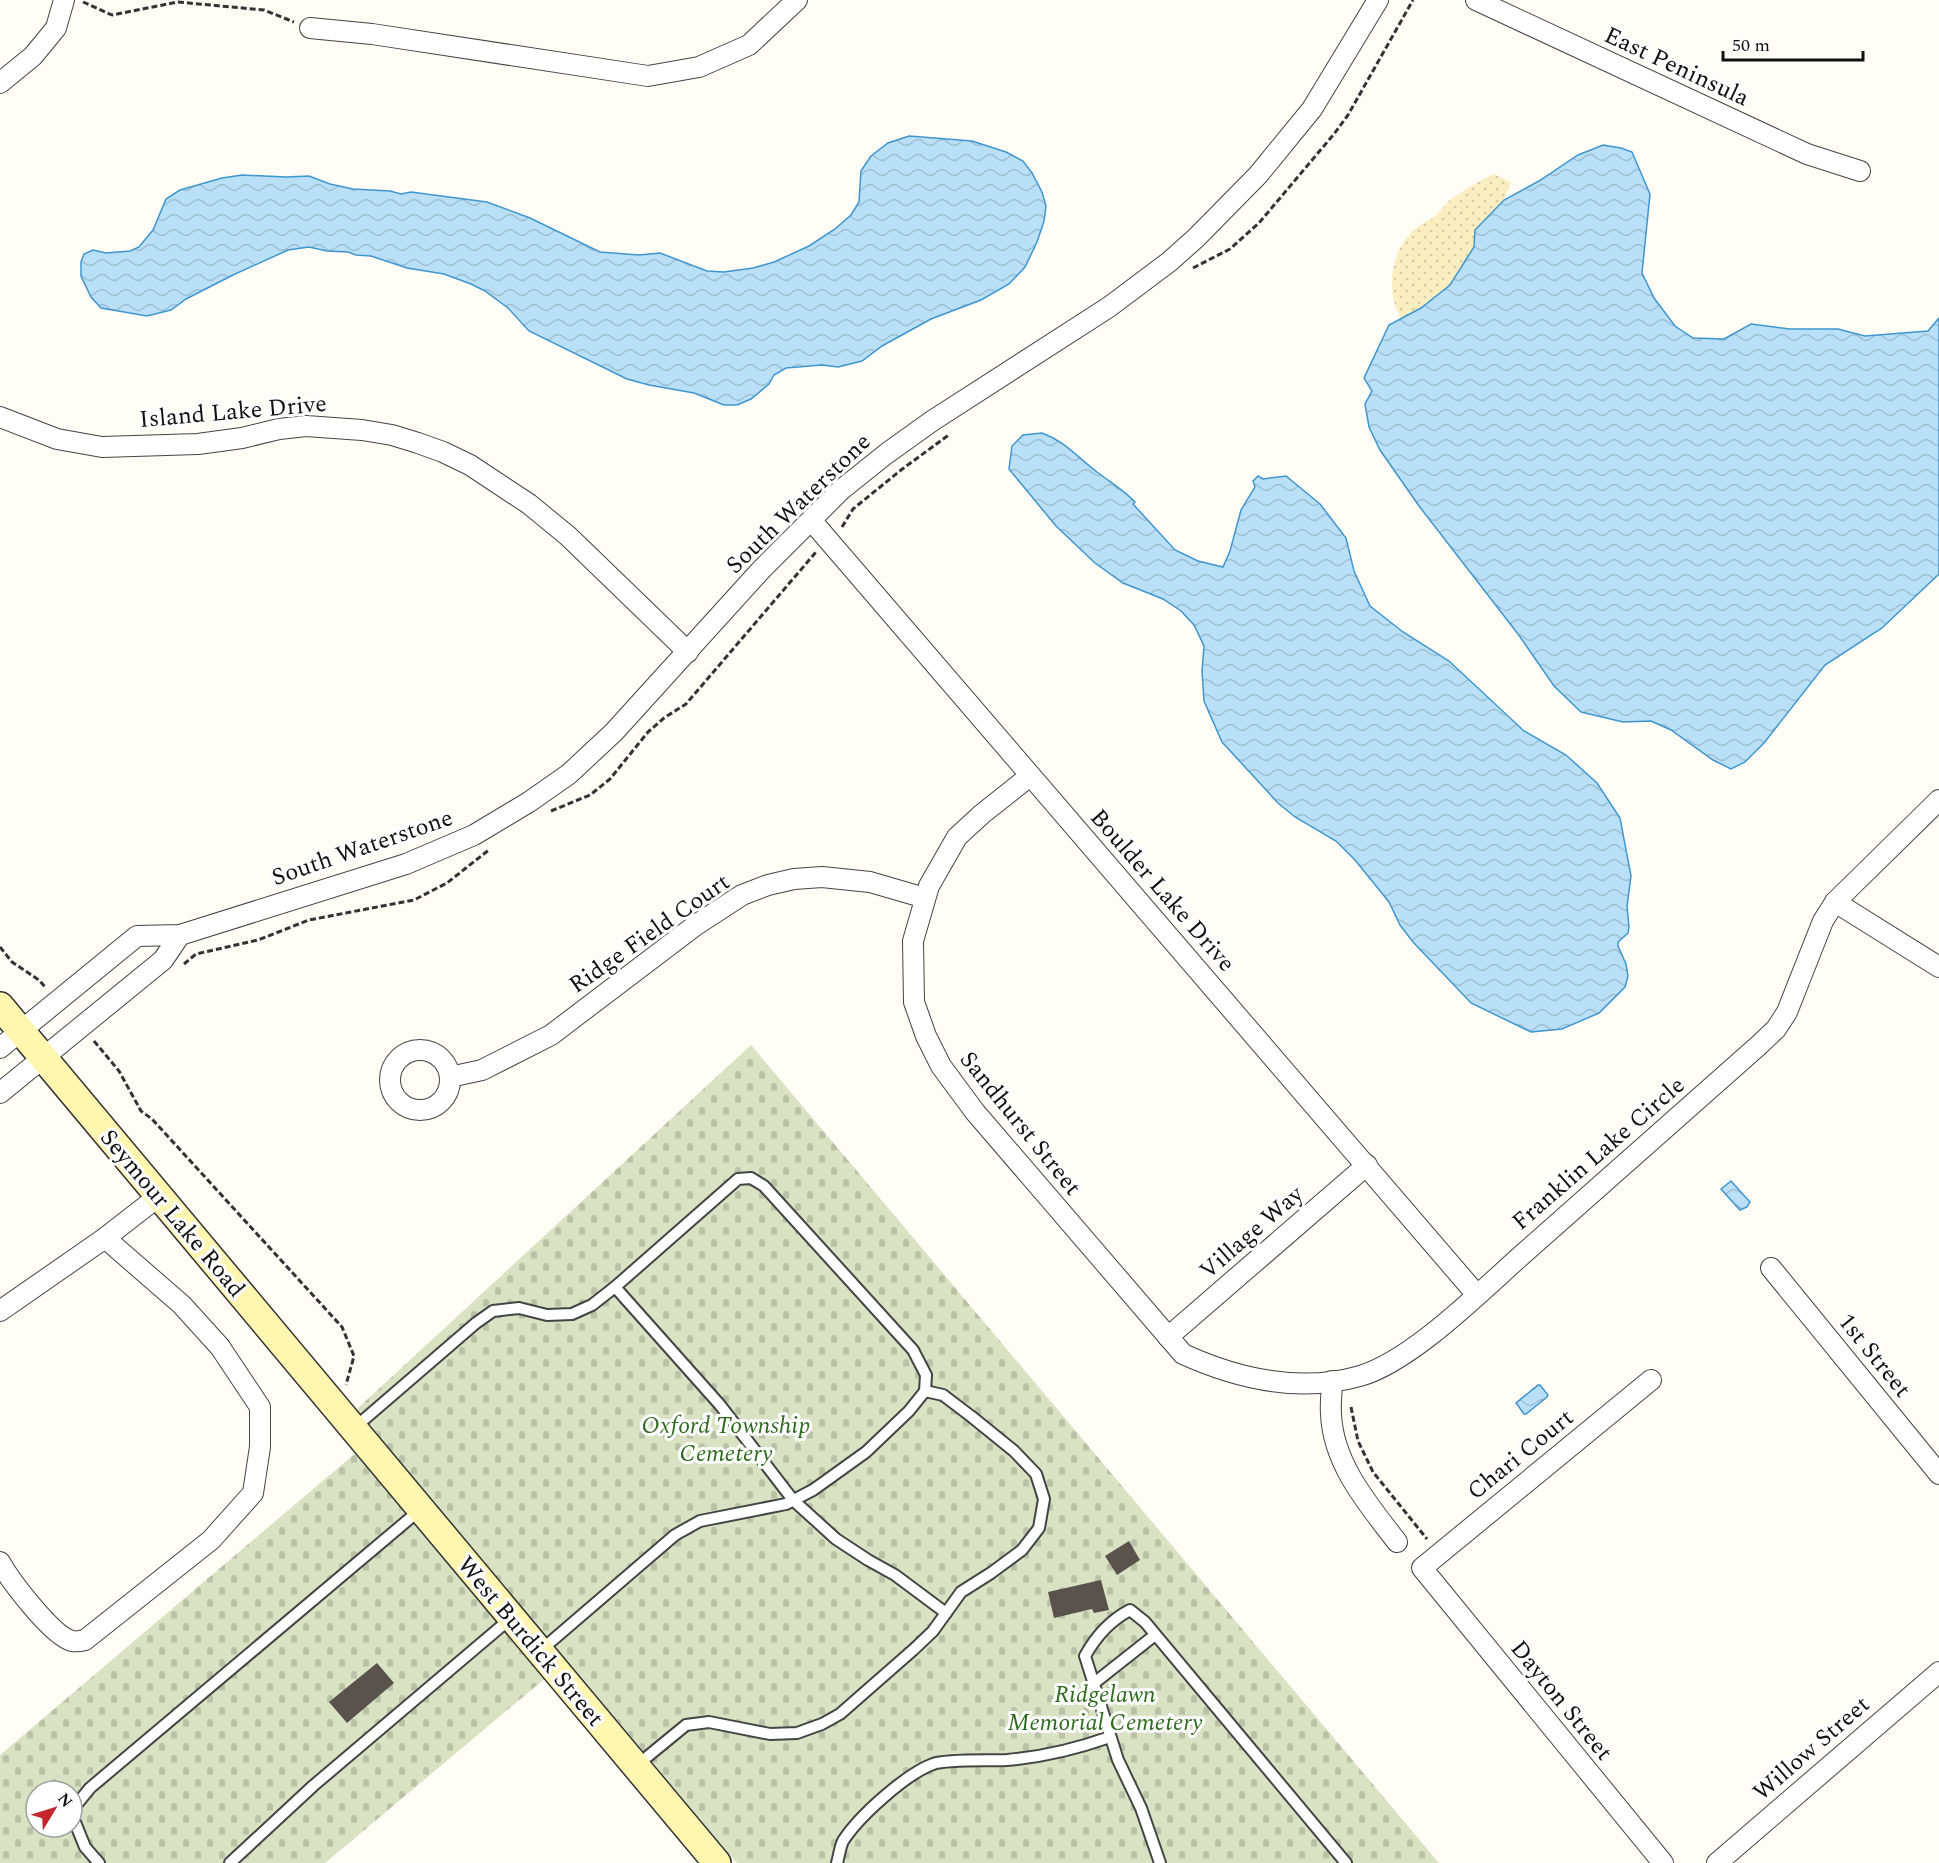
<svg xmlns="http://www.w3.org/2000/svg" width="1939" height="1863" font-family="Spectral,serif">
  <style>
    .sand { fill: url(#sand-dots) }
    .cemetery { fill: url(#cemetery-stones); fill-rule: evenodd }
    .water { fill: url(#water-waves); stroke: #3f96cf; stroke-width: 1.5 }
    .building { fill: #5a524d }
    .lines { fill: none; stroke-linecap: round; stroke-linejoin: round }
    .lane-casing { stroke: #444; stroke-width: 14 }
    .street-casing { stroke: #444; stroke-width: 22 }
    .secondary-casing { stroke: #333; stroke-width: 30 }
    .path { stroke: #333; stroke-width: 3; stroke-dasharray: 6 3; stroke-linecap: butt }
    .lane { stroke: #fff; stroke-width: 10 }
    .street { stroke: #fff; stroke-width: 20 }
    .secondary { stroke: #fff6b0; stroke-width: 27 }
    .labels { text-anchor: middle; stroke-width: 6; stroke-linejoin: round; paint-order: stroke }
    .street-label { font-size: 24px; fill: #111; stroke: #fff }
    .park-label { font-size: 24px; font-style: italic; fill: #2f6b1f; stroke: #fff }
  </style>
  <defs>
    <pattern id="sand-dots" width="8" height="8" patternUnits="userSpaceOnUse" patternTransform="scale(1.5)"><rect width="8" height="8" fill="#fbeec1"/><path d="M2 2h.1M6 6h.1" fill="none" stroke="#d6cba5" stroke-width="1.8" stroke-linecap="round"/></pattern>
    <pattern id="cemetery-stones" width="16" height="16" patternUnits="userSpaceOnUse" patternTransform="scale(1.5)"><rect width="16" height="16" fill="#d9e3c4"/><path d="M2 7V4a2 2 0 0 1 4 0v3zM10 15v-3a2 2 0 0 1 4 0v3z" fill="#b9c2a7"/></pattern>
    <pattern id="water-waves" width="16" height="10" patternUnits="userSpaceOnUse" patternTransform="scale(1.5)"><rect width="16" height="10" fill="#b9e0f7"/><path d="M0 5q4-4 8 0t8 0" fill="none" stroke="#9ebfd3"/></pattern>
  </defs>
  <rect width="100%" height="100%" fill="#fffdf5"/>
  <path class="sand" d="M1494 174 1511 182 1504 200 1475 230 1474 247 1450 285 1421 308 1401 319C1387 294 1389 258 1408 236 1415 228 1425 222 1434 217 1440 213 1444 205 1450 200 1459 193 1483 179 1494 174Z"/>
  <path class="cemetery" d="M751 1045 1439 1863H737L567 1660 325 1863H0V1755L378 1434 357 1409ZM36 1791H72V1827H36Z"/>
  <g class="water">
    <polygon points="909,136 972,141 1006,152 1023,161 1032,173 1042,192 1046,206 1044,221 1037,242 1025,267 1009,284 981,300 931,319 882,346 862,361 838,367 822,365 786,368 774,375 769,384 751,399 737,405 724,405 694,393 649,385 627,379 529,331 508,308 485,291 471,284 444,274 407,268 371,256 356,255 348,252 327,251 309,247 288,250 233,275 186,299 171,310 147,316 101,308 91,297 81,276 81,262 84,254 93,250 106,253 130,251 139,247 153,230 166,199 180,190 222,178 242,175 286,177 309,176 330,184 353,189 390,191 401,194 411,192 487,202 530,218 600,252 639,255 660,253 707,271 724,272 753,268 774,262 809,246 835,229 851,215 859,202 861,171 871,156 888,143"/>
    <polygon points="1603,145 1621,148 1632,152 1650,194 1642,273 1654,298 1675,326 1693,338 1724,339 1751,324 1790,329 1838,329 1865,336 1928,331 1939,318 1939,574 1882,628 1825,665 1764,743 1745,762 1731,769 1713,760 1671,730 1651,721 1623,722 1581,712 1554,686 1518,634 1419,506 1380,450 1369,427 1365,404 1372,391 1364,378 1389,325 1421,308 1450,285 1474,247 1475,230 1504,200 1539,181 1578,155"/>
    <path d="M1042 433C1065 441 1078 458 1097 472 1110 482 1124 490 1135 502L1133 504 1175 550 1198 561 1223 567 1230 551 1241 510 1255 487 1253 481 1258 476 1263 479 1286 476 1320 504 1346 538 1354 571 1370 606 1403 632 1449 661 1524 731 1566 755 1597 783 1620 818 1631 876 1627 906 1629 927 1628 933 1618 942V946L1626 964 1628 976 1625 987 1599 1013 1562 1029 1531 1032 1471 1003 1413 942 1400 925 1389 902 1355 860 1336 841 1295 817 1278 803 1222 742 1204 701 1202 671 1204 646 1194 625 1181 611 1163 599 1123 583 1095 563 1056 526 1009 469 1012 446 1023 435Z"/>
    <polygon points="1731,1181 1750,1202 1747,1207 1740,1210 1721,1189"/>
    <polygon points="1538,1385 1540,1385 1548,1395 1547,1397 1526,1414 1524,1414 1516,1403"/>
  </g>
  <g class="building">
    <polygon points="1129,1541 1140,1560 1117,1575 1105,1556"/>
    <polygon points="1101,1580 1109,1610 1094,1613 1092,1609 1054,1618 1048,1592"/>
    <polygon points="377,1663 394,1683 347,1723 329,1702"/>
  </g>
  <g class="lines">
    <g class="lane-casing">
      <g id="lane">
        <polyline points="615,1287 720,1405 793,1500 836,1539 868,1560 895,1575 946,1613"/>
        <polyline points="353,1429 476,1323 493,1311 519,1308 547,1315 572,1314 592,1305 615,1287 738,1179 751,1178 764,1186 913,1350 926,1375 925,1391 909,1411 866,1452 813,1490 786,1504 700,1521 675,1535 540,1651"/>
        <polyline points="1093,1684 1155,1635"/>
        <polyline points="636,1766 686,1725 709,1722 770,1734 797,1733 822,1724 840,1714 913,1650 933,1631 961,1592 991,1573 1022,1550 1039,1528 1044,1499 1036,1474 1014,1451 972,1417 943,1395 925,1391"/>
        <polyline points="72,1810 90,1788 421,1509"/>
        <polyline points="72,1815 85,1847 99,1863"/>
        <polyline points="230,1863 313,1786 511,1618"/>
        <path d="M837 1863C839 1856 840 1847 843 1841 859 1816 906 1774 933 1764 948 1759 989 1761 1007 1760 1043 1757 1076 1749 1110 1737"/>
        <path d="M1160 1863 1141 1808 1118 1760 1085 1656C1096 1636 1109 1621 1130 1610L1145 1622 1346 1863"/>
      </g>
    </g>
    <g class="street-casing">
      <g id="street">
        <polyline points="1476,0 1807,154 1860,171"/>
        <polyline points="310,28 372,34 648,76 699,67 749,45 797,0"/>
        <polyline points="0,83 33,56 56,28 64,0"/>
        <polyline points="0,417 57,439 102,447 198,444 242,438 279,429 306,426 362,430 392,435 418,443 443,452 470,465 529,504 568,536 688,652"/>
        <polyline points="811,520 1477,1295"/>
        <path d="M1030 776 982 814 957 837 929 886 913 941 914 1002 926 1036 941 1066 975 1112 1183 1354C1238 1379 1300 1393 1360 1376 1412 1361 1481 1291 1523 1254 1601 1185 1680 1115 1758 1046L1776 1029 1787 1012 1823 921 1835 902 1939 800"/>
        <polyline points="1835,902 1939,967"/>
        <polyline points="0,1048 137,936 180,935 406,864 474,835 529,802 569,774 614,732 761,570 841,490 886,454 932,421 1109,307 1169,262 1196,238 1258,175 1312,109 1378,0"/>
        <circle cx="420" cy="1080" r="30"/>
        <polyline points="450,1077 482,1070 551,1035 696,925 742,895 768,885 794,879 822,877 870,882 925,898"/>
        <polyline points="0,1093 163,960 180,935"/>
        <polyline points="1771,1268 1939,1474"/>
        <polyline points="0,1311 105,1238 159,1196"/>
        <polyline points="1168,1337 1367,1165"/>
        <polyline points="1651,1380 1422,1568 1663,1863"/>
        <path d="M1332 1381C1332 1392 1330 1403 1331 1414 1333 1464 1368 1504 1397 1542"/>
        <path d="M0 1562C10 1580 52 1636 72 1641 76 1642 81 1641 85 1640L211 1540 253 1493 260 1447V1407L220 1347 182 1305 105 1238"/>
        <polyline points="1717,1863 1939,1672"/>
      </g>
    </g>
    <g class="secondary-casing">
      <polyline id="secondary" points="0,1006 717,1863"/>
    </g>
    <g class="path">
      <polyline points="83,2 112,15 178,2 264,10 294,22"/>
      <polyline points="1193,268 1230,249 1259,223 1334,134 1348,115 1413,0"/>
      <polyline points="842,527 853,509 901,470 950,434"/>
      <polyline points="551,811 590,795 610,779 648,732 664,718 686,704 816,552"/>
      <polyline points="0,947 12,962 39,980 45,987"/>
      <polyline points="184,964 196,954 258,940 309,920 414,900 447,883 490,849"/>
      <polyline points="94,1041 119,1071 141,1111 152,1119 342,1327 354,1356 346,1385"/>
      <polyline points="1351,1407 1358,1441 1373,1472 1427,1539"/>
    </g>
    <use href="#lane" class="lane"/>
    <use href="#street" class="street"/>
    <use href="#secondary" class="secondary"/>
  </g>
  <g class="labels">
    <g class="street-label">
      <text transform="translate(1677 66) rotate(25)" y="8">East Peninsula</text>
      <text transform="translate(233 411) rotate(-5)" y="8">Island Lake Drive</text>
      <text transform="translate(798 503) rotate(-44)" y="8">South Waterstone</text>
      <text transform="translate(362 847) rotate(-19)" y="8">South Waterstone</text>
      <text transform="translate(1163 890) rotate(49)" y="8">Boulder Lake Drive</text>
      <text transform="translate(649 933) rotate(-35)" y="8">Ridge Field Court</text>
      <text transform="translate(1021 1123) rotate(51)" y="8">Sandhurst Street</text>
      <text transform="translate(1598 1153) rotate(-41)" y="8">Franklin Lake Circle</text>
      <text transform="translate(173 1213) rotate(50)" y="8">Seymour Lake Road</text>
      <text transform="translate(1251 1232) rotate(-41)" y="8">Village Way</text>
      <text transform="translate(1875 1355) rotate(51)" y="8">1st Street</text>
      <text transform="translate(1520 1454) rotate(-39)" y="8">Chari Court</text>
      <text transform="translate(531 1641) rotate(50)" y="8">West Burdick Street</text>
      <text transform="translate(1562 1700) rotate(51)" y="8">Dayton Street</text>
      <text transform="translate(1811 1748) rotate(-41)" y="8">Willow Street</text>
    </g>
    <g class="park-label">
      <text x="726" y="1433">Oxford Township<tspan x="726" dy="28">Cemetery</tspan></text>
      <text x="1105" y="1702">Ridgelawn<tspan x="1105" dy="28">Memorial Cemetery</tspan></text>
    </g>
  </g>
  <g transform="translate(54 1809) rotate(52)"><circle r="28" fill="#ffffff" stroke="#a0a0a0" stroke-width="1.5"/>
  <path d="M0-4.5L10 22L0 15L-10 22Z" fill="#c4262e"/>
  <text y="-9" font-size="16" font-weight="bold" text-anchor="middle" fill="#111111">N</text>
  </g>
  <path d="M1723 51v9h140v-9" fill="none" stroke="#111111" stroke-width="3"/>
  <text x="1732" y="51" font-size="18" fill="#111111" stroke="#ffffff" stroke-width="4.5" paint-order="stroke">50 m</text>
</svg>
